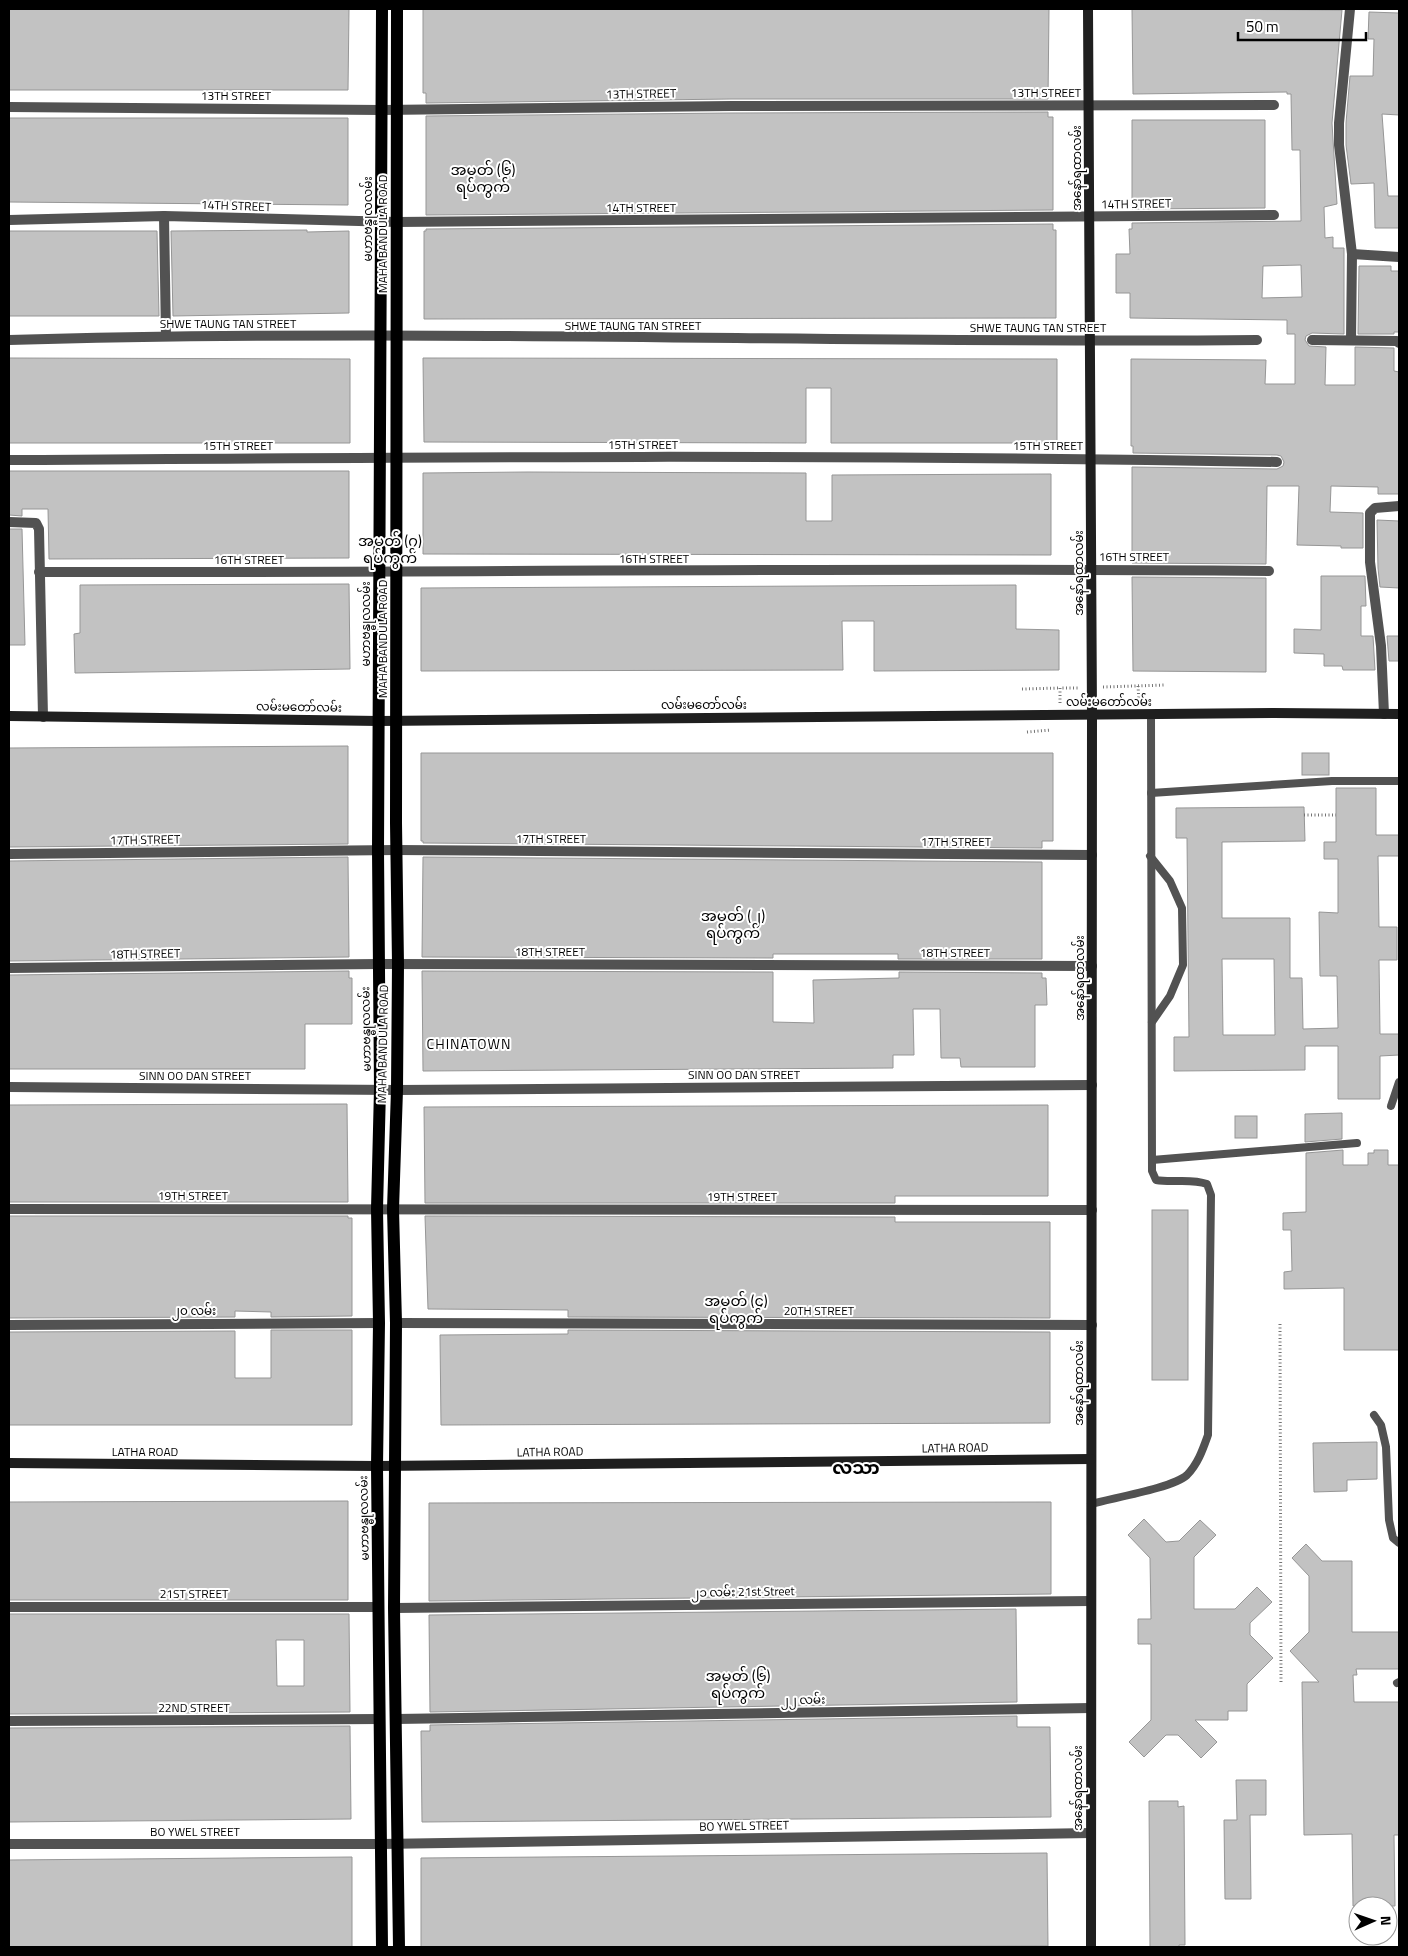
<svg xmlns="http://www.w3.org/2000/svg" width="1408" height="1956" font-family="'Titillium Web','Noto Sans Myanmar',sans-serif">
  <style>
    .building { fill: #c2c2c2; stroke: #969696; fill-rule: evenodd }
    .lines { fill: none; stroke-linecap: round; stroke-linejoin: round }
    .path { stroke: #747474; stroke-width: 3; stroke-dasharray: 1 2.5; stroke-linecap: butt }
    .service { stroke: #525252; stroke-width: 8 }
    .minor { stroke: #525252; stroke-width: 10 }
    .secondary { stroke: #1f1f1f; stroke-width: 10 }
    .primary { stroke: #000; stroke-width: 12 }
    .labels { text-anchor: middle; stroke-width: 4; stroke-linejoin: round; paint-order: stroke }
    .street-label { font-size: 12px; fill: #000; stroke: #fff }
    .neighbourhood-label { font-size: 14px; letter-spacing: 1px; fill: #000; stroke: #fff }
    .quarter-label { font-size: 15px; fill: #000; stroke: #fff }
    .district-label { font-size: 18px; font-weight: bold; fill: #000; stroke: #fff }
  </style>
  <rect width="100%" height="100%" fill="#fff"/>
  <g class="building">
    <polygon points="9,9 349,9 348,90 9,90"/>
    <polygon points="423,9 1049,9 1048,99 731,99 426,103 426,93 423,93"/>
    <path d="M1132 9 1342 10 1332 123 1337 204 1324 207 1325 238 1333 237V248H1344V334L1312 333 1306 336 1305 340 1309 346 1326 347 1325 385H1355V347L1394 348V371L1399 372V494H1378V487L1331 486 1330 512 1363 513V548H1341V546L1297 545 1299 486H1267L1266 564 1132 563V467L1277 469 1283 466 1284 462 1281 456 1277 455 1133 453V446H1131V359L1266 360 1265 384H1295V334H1287V320L1130 318V293H1116V254H1130L1129 229H1132V223L1301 221 1300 150H1292L1291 94H1287V92L1133 94ZM1301 265 1302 297 1262 298 1263 266Z"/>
    <polygon points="1369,12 1399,13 1399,115 1382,114 1388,196 1399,196 1399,228 1375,228 1374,183 1351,184 1346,145 1346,123 1350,76 1373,76 1374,39 1368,39"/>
    <polygon points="1048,112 1048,117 1053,117 1053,210 426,215 426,116 731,113"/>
    <polygon points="9,118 348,118 348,205 9,202"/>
    <polygon points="1132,120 1265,120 1265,208 1132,209"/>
    <polygon points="1053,224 1053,230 1056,230 1056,318 424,319 424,231 426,231 426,229"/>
    <polygon points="307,230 307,232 349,231 349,313 173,316 171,231"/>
    <polygon points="9,231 157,231 159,316 9,316"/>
    <polygon points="1359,266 1391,266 1391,271 1399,271 1399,332 1394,332 1394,334 1358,334"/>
    <polygon points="9,358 350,359 350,443 9,443"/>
    <polygon points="423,358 1057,359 1057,443 831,443 831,388 806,388 806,443 424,442"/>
    <polygon points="9,471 349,471 349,558 49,559 48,509 22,509 22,516 9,515"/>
    <polygon points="528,472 806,473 806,521 832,521 832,475 1051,474 1051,555 423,554 423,473"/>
    <polygon points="1377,520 1399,521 1399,588 1380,587 1378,568"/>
    <polygon points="9,529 22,529 25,645 9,645"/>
    <polygon points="1321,576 1365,576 1366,606 1361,606 1361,636 1373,636 1375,670 1343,670 1342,666 1324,666 1324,654 1294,653 1294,629 1321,630"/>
    <polygon points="1132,577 1266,578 1266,672 1133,671"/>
    <polygon points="349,584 350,669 75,673 74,634 80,633 80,585"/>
    <polygon points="1016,585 1016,629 1059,630 1059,670 874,671 874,621 842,621 843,670 421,671 421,588"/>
    <polygon points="1387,636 1399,636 1399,661 1389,661"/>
    <polygon points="348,746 348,844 9,847 9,748"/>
    <polygon points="421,753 1053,753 1053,841 1042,841 1042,848 423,843 423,841 421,841"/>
    <rect x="1302" y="753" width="27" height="22"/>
    <path d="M1336 788H1376V835H1399V856H1378L1379 927H1397V960H1379L1380 1034H1399V1055L1380 1056V1099H1338V1046H1305V1070L1174 1071V1037H1189L1187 838H1176V808L1304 807 1305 841 1222 842V918H1290V978H1302L1303 1029 1338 1028 1337 976H1320L1319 912 1338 913V859H1324V842H1336ZM1222 959H1274L1275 1035H1223Z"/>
    <polygon points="348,857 349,957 9,961 9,861"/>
    <polygon points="423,857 1042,862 1042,959 898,959 898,954 773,954 773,958 422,957"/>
    <polygon points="349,971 349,978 352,978 352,1024 305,1024 305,1069 9,1069 9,975"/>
    <polygon points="422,971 773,972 773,1022 814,1023 813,980 899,978 899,972 1042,973 1042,978 1046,978 1047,1005 1035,1005 1035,1067 961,1067 960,1058 941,1058 940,1009 913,1009 914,1055 893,1055 893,1068 423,1071"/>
    <polygon points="347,1104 348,1202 9,1202 9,1105"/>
    <polygon points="1048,1105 1048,1196 895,1196 895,1203 425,1203 424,1107"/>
    <polygon points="1342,1113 1342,1139 1305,1142 1305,1114"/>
    <rect x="1235" y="1116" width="22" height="22"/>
    <polygon points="1343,1150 1343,1165 1368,1165 1368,1153 1374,1153 1374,1150 1388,1150 1388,1165 1399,1165 1399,1350 1344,1350 1344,1288 1284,1289 1284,1272 1292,1271 1291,1230 1283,1230 1283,1213 1306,1212 1306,1153"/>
    <rect x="1152" y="1210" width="36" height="170"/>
    <polygon points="9,1216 348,1216 348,1218 352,1218 352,1316 271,1317 271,1312 235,1311 235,1317 9,1318"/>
    <polygon points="425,1216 895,1217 895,1222 1050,1222 1050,1318 568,1317 568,1310 428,1309"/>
    <polygon points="271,1330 352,1330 352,1425 9,1425 9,1332 235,1331 235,1378 271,1378"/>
    <polygon points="568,1330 1050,1332 1050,1423 441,1425 440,1335 568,1334"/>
    <polygon points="1377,1442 1377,1479 1347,1480 1347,1491 1314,1492 1313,1443"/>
    <polygon points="348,1501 348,1600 9,1600 9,1502"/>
    <polygon points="1051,1502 1051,1594 429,1601 429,1503"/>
    <polygon points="1144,1519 1166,1542 1179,1541 1200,1520 1216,1535 1194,1557 1194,1609 1235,1609 1257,1587 1272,1602 1250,1623 1250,1635 1273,1658 1247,1684 1247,1711 1228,1711 1228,1720 1195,1720 1217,1742 1201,1758 1178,1735 1166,1735 1144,1757 1129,1742 1151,1720 1151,1644 1138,1644 1138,1619 1151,1619 1150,1558 1128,1535"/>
    <polygon points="1306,1544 1322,1561 1352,1561 1352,1632 1399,1632 1399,1669 1356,1669 1357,1675 1353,1675 1354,1702 1399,1702 1399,1835 1394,1835 1395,1906 1353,1906 1352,1834 1304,1835 1302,1682 1319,1682 1290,1651 1309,1632 1309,1576 1292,1558"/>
    <polygon points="1016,1609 1017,1702 430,1712 429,1615"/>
    <path d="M9 1614H349L350 1712 9 1714ZM276 1640H304V1686H277Z"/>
    <polygon points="1017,1716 1017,1727 1050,1727 1051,1817 422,1822 421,1731 430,1731 430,1725"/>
    <polygon points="350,1726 351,1819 9,1822 9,1728"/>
    <polygon points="1236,1780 1266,1780 1266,1815 1250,1815 1251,1899 1225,1899 1224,1820 1237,1820"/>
    <polygon points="1149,1801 1178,1801 1178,1807 1184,1806 1185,1945 1179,1945 1179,1947 1150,1947"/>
    <polygon points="1047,1853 1048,1946 421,1947 421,1858"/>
    <polygon points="352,1857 352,1947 9,1947 9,1860"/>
  </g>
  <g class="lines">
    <g class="path">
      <polyline points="1138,686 1139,702"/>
      <polyline points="1103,687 1165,685"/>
      <polyline points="1022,689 1060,688"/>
      <polyline points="1060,703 1060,688 1079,688"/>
      <polyline points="1027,732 1051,730"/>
      <polyline points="1304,815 1336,815"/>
      <polyline points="1280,1324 1281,1684"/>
    </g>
    <g class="service">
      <polyline points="1151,793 1332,781 1399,781"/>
      <polyline points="1150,856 1170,881 1182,908 1183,965 1170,996 1152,1022"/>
      <polyline points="1391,1106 1399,1082"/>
      <polyline points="1152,1160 1357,1143"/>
      <polyline points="1374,1415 1381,1425 1386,1447 1389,1520 1393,1538 1399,1543"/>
      <path d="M1091 1504C1112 1498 1173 1488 1187 1475 1198 1464 1203 1449 1208 1435L1211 1195 1207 1184C1191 1178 1173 1183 1156 1180L1152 1171 1151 715"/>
      <polyline points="1397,1683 1399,1682"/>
    </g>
    <g class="minor">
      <polyline points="1350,9 1339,123 1339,145 1352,254 1351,340"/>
      <polyline points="9,107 382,110 731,106 1274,105"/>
      <polyline points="164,216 166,336"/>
      <polyline points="9,220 164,216 397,222 1274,215"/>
      <polyline points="1352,254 1399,257"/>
      <path d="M9 340C425 328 841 344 1257 340"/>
      <polyline points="1312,340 1397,341 1399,343"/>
      <path d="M9 460C431 457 854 454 1277 462"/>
      <polyline points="9,522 36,523 39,529 43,717"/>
      <path d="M39 572C449 573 859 567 1269 571"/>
      <polyline points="1384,714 1381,646 1370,562 1370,513 1375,508 1399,506"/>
      <polyline points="9,854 396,850 1092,855"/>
      <polyline points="9,968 379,964 1092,966"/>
      <polyline points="9,1087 397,1090 1092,1085"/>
      <polyline points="9,1209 1092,1210"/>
      <polyline points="396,1323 1092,1325"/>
      <polyline points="9,1325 379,1323"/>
      <polyline points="9,1607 378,1607"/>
      <polyline points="394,1608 1091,1601"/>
      <polyline points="396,1719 1091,1708"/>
      <polyline points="9,1721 380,1719"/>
      <polyline points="9,1844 381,1844 1091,1833"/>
    </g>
    <g class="secondary">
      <polyline points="1088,9 1092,714 1091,1947"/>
      <polyline points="9,716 379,721 1274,713 1399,714"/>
      <polyline points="9,1463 377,1466 1091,1459"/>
    </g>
    <g class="primary">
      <polyline points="397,9 396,823 398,964 397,1090 393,1209 396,1323 394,1608 399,1947"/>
      <polyline points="382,1947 377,1466 379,1323 377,1209 380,1089 378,850 382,9"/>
    </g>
  </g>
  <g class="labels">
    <g class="street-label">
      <text x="1046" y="97">13TH STREET</text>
      <text transform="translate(641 94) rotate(-1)" y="4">13TH STREET</text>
      <text x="236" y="100">13TH STREET</text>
      <text transform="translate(1077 168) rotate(-90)" y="4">အနော်ရထာလမ်း</text>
      <text transform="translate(1136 204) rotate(-1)" y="4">14TH STREET</text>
      <text transform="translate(236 206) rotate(2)" y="4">14TH STREET</text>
      <text x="641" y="212">14TH STREET</text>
      <text transform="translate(368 219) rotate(-90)" y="4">မဟာဗန္ဓုလလမ်း</text>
      <text transform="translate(383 234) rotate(-90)" y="4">MAHA BANDULA ROAD</text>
      <text x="228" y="328">SHWE TAUNG TAN STREET</text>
      <text x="633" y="330">SHWE TAUNG TAN STREET</text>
      <text x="1038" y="332">SHWE TAUNG TAN STREET</text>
      <text x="643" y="449">15TH STREET</text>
      <text x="238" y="450">15TH STREET</text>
      <text x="1048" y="450">15TH STREET</text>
      <text x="1134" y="561">16TH STREET</text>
      <text x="654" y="563">16TH STREET</text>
      <text x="249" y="564">16TH STREET</text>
      <text transform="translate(1079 573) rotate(-90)" y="4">အနော်ရထာလမ်း</text>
      <text transform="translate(366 624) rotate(-90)" y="4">မဟာဗန္ဓုလလမ်း</text>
      <text transform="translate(383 639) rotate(-90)" y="4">MAHA BANDULA ROAD</text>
      <text x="1109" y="706">လမ်းမတော်လမ်း</text>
      <text x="704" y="709">လမ်းမတော်လမ်း</text>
      <text transform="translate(299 707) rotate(1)" y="4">လမ်းမတော်လမ်း</text>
      <text x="551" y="843">17TH STREET</text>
      <text transform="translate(145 840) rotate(-1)" y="4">17TH STREET</text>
      <text x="956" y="846">17TH STREET</text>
      <text x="550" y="956">18TH STREET</text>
      <text x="955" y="957">18TH STREET</text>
      <text transform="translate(145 954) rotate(-1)" y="4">18TH STREET</text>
      <text transform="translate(1080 978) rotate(-90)" y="4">အနော်ရထာလမ်း</text>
      <text transform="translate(366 1029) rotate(-91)" y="4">မဟာဗန္ဓုလလမ်း</text>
      <text transform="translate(383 1044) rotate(-89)" y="4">MAHA BANDULA ROAD</text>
      <text x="744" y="1079">SINN OO DAN STREET</text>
      <text x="195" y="1080">SINN OO DAN STREET</text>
      <text x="193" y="1200">19TH STREET</text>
      <text x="742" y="1201">19TH STREET</text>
      <text x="194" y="1315">၂၀ လမ်း</text>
      <text x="819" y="1315">20TH STREET</text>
      <text transform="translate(1079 1383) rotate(-90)" y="4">အနော်ရထာလမ်း</text>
      <text transform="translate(955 1448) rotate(-1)" y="4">LATHA ROAD</text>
      <text x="145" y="1456">LATHA ROAD</text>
      <text transform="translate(550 1452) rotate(-1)" y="4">LATHA ROAD</text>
      <text transform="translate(364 1518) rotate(-91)" y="4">မဟာဗန္ဓုလလမ်း</text>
      <text transform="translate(743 1592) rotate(-1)" y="4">၂၁ လမ်း 21st Street</text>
      <text x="194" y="1598">21ST STREET</text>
      <text transform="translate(803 1700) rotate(-1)" y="4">၂၂ လမ်း</text>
      <text x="194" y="1712">22ND STREET</text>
      <text transform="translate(1078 1788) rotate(-90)" y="4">အနော်ရထာလမ်း</text>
      <text transform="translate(744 1826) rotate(-1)" y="4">BO YWEL STREET</text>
      <text x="195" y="1836">BO YWEL STREET</text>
    </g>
    <g class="neighbourhood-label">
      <text x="469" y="1049">CHINATOWN</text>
    </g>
    <g class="quarter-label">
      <text x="483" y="175">အမှတ် (၆)<tspan x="483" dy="17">ရပ်ကွက်</tspan></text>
      <text x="390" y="546">အမှတ် (၇)<tspan x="390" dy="17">ရပ်ကွက်</tspan></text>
      <text x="733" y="921">အမှတ် (၂)<tspan x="733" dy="17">ရပ်ကွက်</tspan></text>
      <text x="736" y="1306">အမှတ် (၄)<tspan x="736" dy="17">ရပ်ကွက်</tspan></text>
      <text x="738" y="1681">အမှတ် (၆)<tspan x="738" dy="17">ရပ်ကွက်</tspan></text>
    </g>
    <g class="district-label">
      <text x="856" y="1474">လသာ</text>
    </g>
  </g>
  <rect width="1408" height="1956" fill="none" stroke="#000000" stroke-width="20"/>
  <g transform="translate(1373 1921) rotate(88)"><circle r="24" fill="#ffffff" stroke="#999999"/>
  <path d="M0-4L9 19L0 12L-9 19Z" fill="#000000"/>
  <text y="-8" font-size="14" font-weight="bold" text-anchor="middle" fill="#000000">N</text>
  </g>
  <path d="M1238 32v8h128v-8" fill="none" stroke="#000000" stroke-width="2.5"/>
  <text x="1246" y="32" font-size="15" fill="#000000" stroke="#ffffff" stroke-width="4" paint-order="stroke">50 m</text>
</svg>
